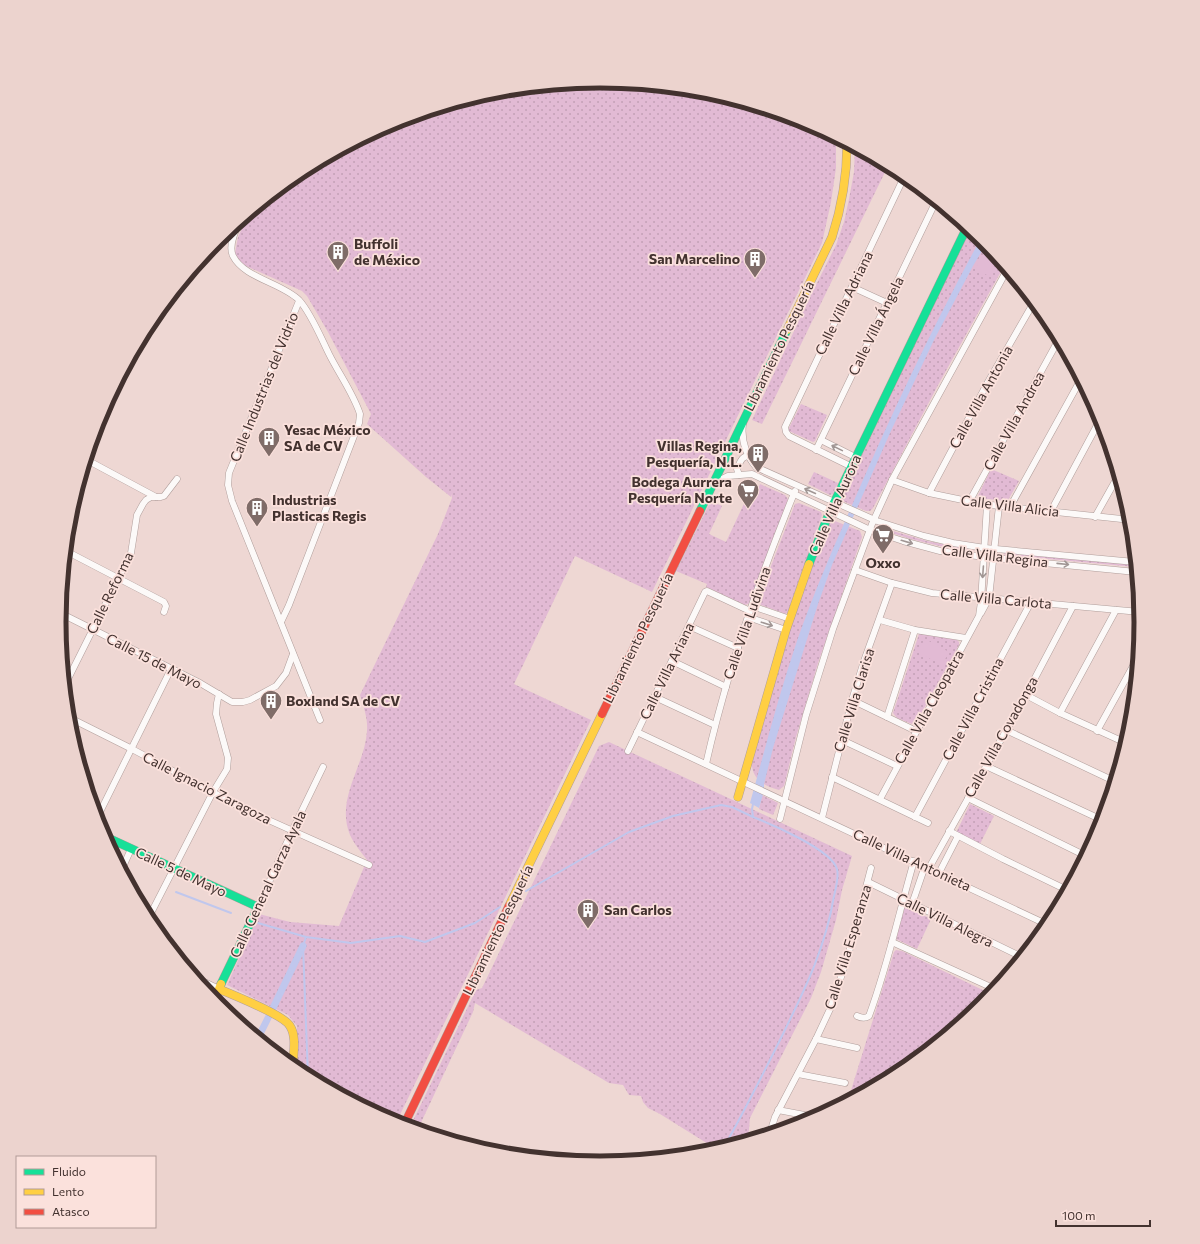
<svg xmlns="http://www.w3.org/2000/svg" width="1200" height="1244" font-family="Commissioner,sans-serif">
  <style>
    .green { fill: url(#green-dots) }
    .pitch { fill: #e2bad4 }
    .water { fill: #c0c7ed }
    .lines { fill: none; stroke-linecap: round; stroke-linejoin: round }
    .stream { stroke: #c0c7ed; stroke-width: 2 }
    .canal { stroke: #c0c7ed; stroke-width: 7 }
    .street-casing { stroke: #b09e9b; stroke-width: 7 }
    .fast-casing { stroke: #b09e9b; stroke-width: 9 }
    .slow-casing { stroke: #b09e9b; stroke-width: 9 }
    .jam-casing { stroke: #b09e9b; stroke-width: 9 }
    .street { stroke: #fcf9f8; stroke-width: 6 }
    .fast { stroke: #16e098; stroke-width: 8 }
    .slow { stroke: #ffcf43; stroke-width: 8 }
    .jam { stroke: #f24e42; stroke-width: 8 }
    .oneway { stroke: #a09694 }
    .labels { text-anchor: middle; stroke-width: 3.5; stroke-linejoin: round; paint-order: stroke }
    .poi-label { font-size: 14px; font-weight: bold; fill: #43322f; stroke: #fbe1dc; text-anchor: start }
    .street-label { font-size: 14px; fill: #43322f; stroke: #fbe1dc }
    .rim { fill: none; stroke: #43322f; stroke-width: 5 }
  </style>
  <defs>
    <pattern id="green-dots" width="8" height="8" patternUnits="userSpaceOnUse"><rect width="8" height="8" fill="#e2bad4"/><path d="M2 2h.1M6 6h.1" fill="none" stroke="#c3a0b6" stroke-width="1.8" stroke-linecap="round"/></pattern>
  </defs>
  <rect width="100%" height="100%" fill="#eed7d3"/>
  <g class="green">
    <path d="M600 81 706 91 807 122 836 138V168L831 202 822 243 652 592 575 556 514 684 591 720 396 1123 299 1072 296 1069 297 1026 288 1015 227 985 259 914 290 922 339 926 367 860C362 853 354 844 350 835 335 798 365 766 367 731 368 719 364 708 360 695L438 534 452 498 451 494V497L426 477 367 424 371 414 328 332 307 296 302 291 246 266 236 258 235 253 238 237 249 214 300 172 393 122 495 91Z"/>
    <polygon points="855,148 888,166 762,424 752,420 811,295 836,245 844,222 849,199 854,172"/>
    <polygon points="970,229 983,240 1004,266 937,387 873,508 870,511 866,511 845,502 842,500 842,497"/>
    <polygon points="801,404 827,415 815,441 813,442 789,431 789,428"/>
    <polygon points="991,469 1019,481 1008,500 1005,501 980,498 978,496"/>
    <polygon points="814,472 838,483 833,494 830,495 808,484"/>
    <polygon points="760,484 785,495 788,499 750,603 745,605 706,587 707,584 676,571 711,501 722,506 709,534 726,542 750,491 756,493"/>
    <polygon points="799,503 821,512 822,515 788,611 786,614 761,605 758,600 795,504"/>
    <path d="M832 521H835L860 531 862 537 818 663 796 737 784 786 779 790C761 785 750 777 752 758L780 659 803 590 829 523Z"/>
    <polygon points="879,527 927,541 977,551 944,547 911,539 879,529 878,528"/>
    <polygon points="1004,553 1135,564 1136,567 1005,555"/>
    <polygon points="920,633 957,640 959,642 959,645 917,721 912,724 897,718 893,713 919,634"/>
    <polygon points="609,742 852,856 842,890 836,920 821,972 811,998 750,1118 748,1140 711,1151 713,1147 660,1114 648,1108 643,1102 641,1096 629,1095 623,1085 609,1083 475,1003 473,1012 418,1129 410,1127 476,990 482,988 599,746"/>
    <polygon points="762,795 778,803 773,815 759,809"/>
    <polygon points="970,804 994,816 980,844 956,833"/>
    <polygon points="905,906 931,919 917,949 896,939"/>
    <polygon points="896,950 902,951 991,994 982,1005 900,1072 848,1100 894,952"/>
  </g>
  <g class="pitch">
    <polygon points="988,246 998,259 989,276 975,269"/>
    <polygon points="925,639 949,652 942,665 917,652"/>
  </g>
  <path class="water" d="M981 238 986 244 973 266 934 340 890 433 832 565 818 604 773 748 764 784V791L759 808 750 803C765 749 779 694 797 641 814 592 835 544 856 496 894 408 935 322 981 238Z"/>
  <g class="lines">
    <g class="stream">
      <polyline points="526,891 629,832 673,816 721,805 732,807 753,817"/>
      <polyline points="176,892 231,913"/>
      <polyline points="258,923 306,937"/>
      <polyline points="308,1077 303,946 306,937 351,943 400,936 425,942 475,923 500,907"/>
      <path d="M724 1147C744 1112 762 1076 780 1040 804 991 825 950 834 896 836 888 839 877 837 869 832 850 771 824 753 817L752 809 753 804"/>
    </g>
    <g class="canal">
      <polyline points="273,1008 303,946"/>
      <polyline points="258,1038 268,1018"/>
    </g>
    <g class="street-casing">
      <g id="street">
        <path d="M240 221C235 231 228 246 233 256 244 278 282 283 299 300 311 313 321 338 329 354 339 374 353 393 360 414L359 423 289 605 281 622"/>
        <polyline points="852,287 887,303"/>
        <polyline points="299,301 229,473 228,485 232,501 320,720"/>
        <path d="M743 424C741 440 746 455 756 467L877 521 924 536 953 543 985 548 1135 562"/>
        <polyline points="821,440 853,456"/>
        <polyline points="816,450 936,201"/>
        <polyline points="87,460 156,497"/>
        <polyline points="848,465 789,436 786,432 785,427 905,175"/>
        <path d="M739 475 737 469C740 463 741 456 749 456"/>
        <polyline points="892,480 929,493 982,504 1131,520"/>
        <polyline points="714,483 728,476 752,474 870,530 903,541 940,551 984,557 1136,572"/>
        <polyline points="929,493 988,382 1034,302"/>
        <polyline points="969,502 1059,339"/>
        <polyline points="1010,507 1081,379"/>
        <polyline points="1051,511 1101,418"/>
        <polyline points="1095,517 1118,476"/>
        <polyline points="66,551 164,602 166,606 164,612"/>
        <polyline points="855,570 892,583 932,593 1140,612"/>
        <polyline points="752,606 790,619"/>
        <polyline points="60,613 200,683 232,702 243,702 250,700 276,686 286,673 293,654"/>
        <polyline points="981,613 989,598 999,506"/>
        <polyline points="748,617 786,630"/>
        <polyline points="880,620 915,630 966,638"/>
        <polyline points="689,626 738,648"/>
        <polyline points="672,661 726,687"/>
        <polyline points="65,685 131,553 137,515 143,504 146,500 151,497 161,497 164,496 177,479"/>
        <polyline points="1026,695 1060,713 1126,743"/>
        <polyline points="655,697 715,725"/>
        <polyline points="852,700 916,731"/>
        <polyline points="1060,713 1116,610"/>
        <polyline points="68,717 132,749 244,809 369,865"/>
        <polyline points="887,717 915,630"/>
        <polyline points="1006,730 1114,781"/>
        <polyline points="1097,731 1138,657"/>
        <polyline points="637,732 1048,925"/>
        <polyline points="842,740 897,766"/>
        <polyline points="628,751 705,592 707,591 750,611"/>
        <path d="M706 764C727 671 759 579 795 491"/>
        <polyline points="986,766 1102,820"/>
        <polyline points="832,777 928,823"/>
        <polyline points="968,798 1086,856"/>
        <polyline points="880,799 979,616 981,602 987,505"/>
        <polyline points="915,817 1031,602"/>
        <polyline points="97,818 171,669"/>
        <polyline points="822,818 852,700 864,661 892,583"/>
        <polyline points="780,819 806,715 833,629 872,524 892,480 1007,270"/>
        <polyline points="949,831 1003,859 1067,890"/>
        <polyline points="929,868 1026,695 1073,606"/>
        <polyline points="122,869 131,849"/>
        <polyline points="939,873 958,836"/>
        <polyline points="868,882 1022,957"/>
        <polyline points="912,904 925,866"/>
        <polyline points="1058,904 1061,902"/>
        <polyline points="258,907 292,831 323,767"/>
        <polyline points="148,919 213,792 227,769 228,758 216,714 217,703 219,694"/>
        <polyline points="892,942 995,989"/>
        <polyline points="196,978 219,989 214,1000"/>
        <path d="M857 1016C861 1018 865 1019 869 1016 888 965 899 912 914 861"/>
        <polyline points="816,1039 857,1048"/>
        <polyline points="798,1074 845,1083"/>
        <polyline points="778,1110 815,1117"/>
        <polyline points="770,1133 775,1117 816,1039 831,1007 848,956 871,868"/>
      </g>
    </g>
    <g class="fast-casing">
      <g id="fast">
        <polyline points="700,511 787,330"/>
        <polyline points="809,564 830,511 967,227"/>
        <polyline points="104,836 258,907 221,984"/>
      </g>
    </g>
    <g class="slow-casing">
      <g id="slow">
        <path d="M787 330 832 237C842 206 847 176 847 144"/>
        <polyline points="738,797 786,630 809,564"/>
        <polyline points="509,906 602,714"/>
        <path d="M221 984 219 989C233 995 284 1015 290 1026 297 1037 293 1054 293 1066"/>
      </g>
    </g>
    <g class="jam-casing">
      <g id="jam">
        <polyline points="602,714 700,511"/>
        <polyline points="404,1125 509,906"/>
      </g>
    </g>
    <use href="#street" class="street"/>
    <use href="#fast" class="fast"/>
    <use href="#slow" class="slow"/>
    <use href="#jam" class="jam"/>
  </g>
  <defs><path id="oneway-shaft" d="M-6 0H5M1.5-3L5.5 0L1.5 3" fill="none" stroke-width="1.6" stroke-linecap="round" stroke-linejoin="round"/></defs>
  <g class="oneway">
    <use href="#oneway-shaft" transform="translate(837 448) rotate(-154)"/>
    <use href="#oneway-shaft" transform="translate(810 491) rotate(-156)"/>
    <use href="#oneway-shaft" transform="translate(907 542) rotate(16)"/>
    <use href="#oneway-shaft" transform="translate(1063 564) rotate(6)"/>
    <use href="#oneway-shaft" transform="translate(983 572) rotate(94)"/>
    <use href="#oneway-shaft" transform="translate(767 624) rotate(18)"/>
  </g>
  <defs>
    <g id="building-pin" transform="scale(1.15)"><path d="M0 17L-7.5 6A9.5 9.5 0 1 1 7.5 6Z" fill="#7f6c68" stroke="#fbe1dc"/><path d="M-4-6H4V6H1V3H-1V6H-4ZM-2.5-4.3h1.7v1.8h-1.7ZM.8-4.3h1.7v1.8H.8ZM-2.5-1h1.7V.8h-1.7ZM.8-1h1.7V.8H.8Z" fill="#fff"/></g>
    <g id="supermarket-pin" transform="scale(1.15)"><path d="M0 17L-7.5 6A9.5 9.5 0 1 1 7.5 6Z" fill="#7f6c68" stroke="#fbe1dc"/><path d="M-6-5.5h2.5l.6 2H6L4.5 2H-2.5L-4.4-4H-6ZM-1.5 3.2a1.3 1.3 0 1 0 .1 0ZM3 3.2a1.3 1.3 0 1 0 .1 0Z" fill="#fff"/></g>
  </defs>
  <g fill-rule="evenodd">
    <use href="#building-pin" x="338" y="252"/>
    <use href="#building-pin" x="755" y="259"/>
    <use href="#building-pin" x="269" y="438"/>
    <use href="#building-pin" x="758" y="454"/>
    <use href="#supermarket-pin" x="748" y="490"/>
    <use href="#building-pin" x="257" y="508"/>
    <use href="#supermarket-pin" x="883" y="535"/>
    <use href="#building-pin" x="271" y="701"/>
    <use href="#building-pin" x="588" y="910"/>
  </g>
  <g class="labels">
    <g class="poi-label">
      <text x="354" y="249">Buffoli<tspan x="354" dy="16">de México</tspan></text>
      <text x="740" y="264" text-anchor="end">San Marcelino</text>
      <text x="284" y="435">Yesac México<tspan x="284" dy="16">SA de CV</tspan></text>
      <text x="742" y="451" text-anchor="end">Villas Regina,<tspan x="742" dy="16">Pesquería, N.L.</tspan></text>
      <text x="732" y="487" text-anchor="end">Bodega Aurrera<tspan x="732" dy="16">Pesquería Norte</tspan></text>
      <text x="272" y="505">Industrias<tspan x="272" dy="16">Plasticas Regis</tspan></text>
      <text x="883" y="568" text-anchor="middle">Oxxo</text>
      <text x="286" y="706">Boxland SA de CV</text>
      <text x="604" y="915">San Carlos</text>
    </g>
    <g class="street-label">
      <text transform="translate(844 303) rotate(-64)" y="5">Calle Villa Adriana</text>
      <text transform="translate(876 326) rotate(-64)" y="5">Calle Villa Ángela</text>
      <text transform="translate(779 346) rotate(-64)" y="5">Libramiento Pesquería</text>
      <text transform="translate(264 387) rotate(-68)" y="5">Calle Industrias del Vidrio</text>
      <text transform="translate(981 397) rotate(-61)" y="5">Calle Villa Antonia</text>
      <text transform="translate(1014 421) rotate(-61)" y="5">Calle Villa Andrea</text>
      <text transform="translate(835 505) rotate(-66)" y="5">Calle Villa Aurora</text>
      <text transform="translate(1010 506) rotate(7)" y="5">Calle Villa Alicia</text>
      <text transform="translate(995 556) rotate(7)" y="5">Calle Villa Regina</text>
      <text transform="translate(110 593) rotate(-64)" y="5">Calle Reforma</text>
      <text transform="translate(996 599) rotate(5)" y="5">Calle Villa Carlota</text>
      <text transform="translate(747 623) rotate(-71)" y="5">Calle Villa Ludivina</text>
      <text transform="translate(638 638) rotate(-64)" y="5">Libramiento Pesquería</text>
      <text transform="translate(154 661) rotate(27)" y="5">Calle 15 de Mayo</text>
      <text transform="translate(667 671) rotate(-64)" y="5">Calle Villa Ariana</text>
      <text transform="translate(854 700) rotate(-73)" y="5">Calle Villa Clarisa</text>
      <text transform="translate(929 707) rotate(-61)" y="5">Calle Villa Cleopatra</text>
      <text transform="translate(973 709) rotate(-62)" y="5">Calle Villa Cristina</text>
      <text transform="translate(1001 737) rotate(-61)" y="5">Calle Villa Covadonga</text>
      <text transform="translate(207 788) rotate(27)" y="5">Calle Ignacio Zaragoza</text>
      <text transform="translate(912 860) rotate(25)" y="5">Calle Villa Antonieta</text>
      <text transform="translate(181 872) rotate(25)" y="5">Calle 5 de Mayo</text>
      <text transform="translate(268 884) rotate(-65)" y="5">Calle General Garza Ayala</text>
      <text transform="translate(945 920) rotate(26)" y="5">Calle Villa Alegra</text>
      <text transform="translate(498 930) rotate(-64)" y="5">Libramiento Pesquería</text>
      <text transform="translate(848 947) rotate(-73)" y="5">Calle Villa Esperanza</text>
    </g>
  </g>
  <path d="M0 0H1200V1244H0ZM66 622a534 534 0 1 1 1068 0a534 534 0 1 1-1068 0Z" fill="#ecd3ce" fill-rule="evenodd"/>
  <path class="rim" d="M66 622a534 534 0 1 1 1068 0a534 534 0 1 1-1068 0Z"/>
  <rect x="16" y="1156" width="140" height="72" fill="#fbe1dc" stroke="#b19b97"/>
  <rect x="24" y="1169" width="20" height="6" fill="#16e098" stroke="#b19b97"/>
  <text x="52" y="1176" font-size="12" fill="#43322f">Fluido</text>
  <rect x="24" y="1189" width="20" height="6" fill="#ffcf43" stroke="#b19b97"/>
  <text x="52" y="1196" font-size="12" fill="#43322f">Lento</text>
  <rect x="24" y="1209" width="20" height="6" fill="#f24e42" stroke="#b19b97"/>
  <text x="52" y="1216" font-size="12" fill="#43322f">Atasco</text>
  <path d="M1056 1220v6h94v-6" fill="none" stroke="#43322f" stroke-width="2"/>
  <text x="1062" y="1220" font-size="12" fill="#43322f" stroke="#fbe1dc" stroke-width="3" paint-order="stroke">100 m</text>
</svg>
